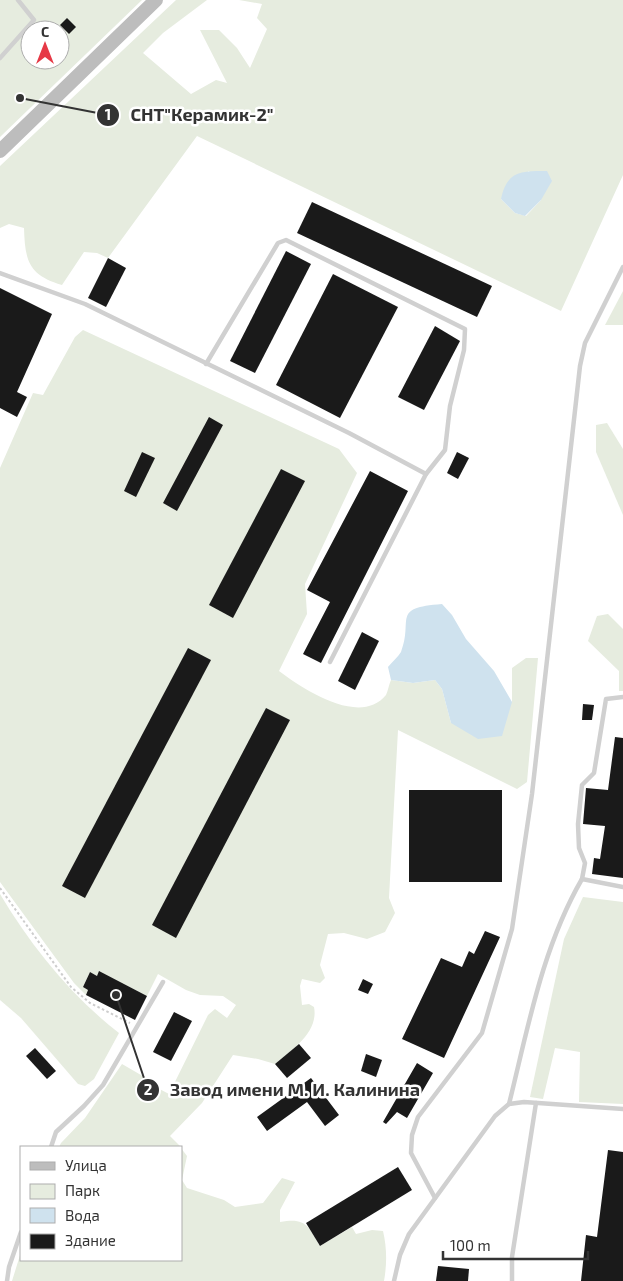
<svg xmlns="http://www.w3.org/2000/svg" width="623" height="1281" font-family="'Exo 2',sans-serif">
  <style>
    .green { fill: #e6ecdf; fill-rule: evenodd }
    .water { fill: #cfe2ee }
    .building { fill: #1a1a1a }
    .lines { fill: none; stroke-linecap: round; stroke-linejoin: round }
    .path { stroke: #cdcdcd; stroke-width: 2; stroke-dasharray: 2.5 2.5; stroke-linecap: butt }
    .lane { stroke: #d0d0d0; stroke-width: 4.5 }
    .secondary { stroke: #bdbdbd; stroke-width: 14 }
    .leader { fill: none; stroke: #333; stroke-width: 2 }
    .callout-dot { fill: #333; stroke: #fff; stroke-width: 2 }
    .mark-label { font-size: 15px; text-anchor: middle; font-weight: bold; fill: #fff }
    .callout-label { font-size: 18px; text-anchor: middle; font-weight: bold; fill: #333; stroke: #fff; stroke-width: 5; stroke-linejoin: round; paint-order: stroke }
  </style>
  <rect width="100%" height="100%" fill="#fff"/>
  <g class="green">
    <path d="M0 0H142L0 137ZM30 30H60V60H30Z"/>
    <path d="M176 0H207L163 33 143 53 191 94 216 80 227 83 200 30H219L237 48 250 68 267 29 257 18 262 4 239 0H623V175L561 311 197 136 108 258 97 253 84 252 62 285C28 275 25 260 24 228L9 224 0 228V166ZM529 171 541 200 526 216 515 213 501 199Z"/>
    <polygon points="623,291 623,325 605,325"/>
    <path d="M83 330 339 449 357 473 305 584 307 614 279 671C303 689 360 727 386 695 388 691 389 684 391 680L413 683 435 680 442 689 451 723 512 702V668L526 658H538L527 782 517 789 398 730 389 898 395 913 385 932 367 939 344 933 328 934 320 965 325 978 320 983 302 979 300 986 302 1005 309 1004 314 1007C319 1032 292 1050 275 1064L258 1059 233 1055 202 1103 170 1136 181 1147H59L61 1143 85 1118 122 1064 153 1082 152 1085 169 1094 208 1015 215 1009 227 1018 236 1005 223 996 200 995 186 990 158 974 147 996 100 972 97 976 90 972 83 987 88 990 86 995 74 983 0 882V468L33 393 43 395 75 337Z"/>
    <polygon points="607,423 623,449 623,515 596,452 596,425"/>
    <polygon points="608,614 623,629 623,691 619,691 619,671 588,641 597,616"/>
    <path d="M0 894C31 946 71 996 119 1033L94 1079 85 1086 78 1084 21 1018 0 1000Z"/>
    <polygon points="583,897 623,902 623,1104 579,1102 580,1052 555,1048 543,1099 530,1097 564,939"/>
    <path d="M181 1148 187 1156 182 1180 187 1188 224 1200 235 1207 263 1203 282 1178 295 1182 280 1210V1222C306 1217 308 1226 320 1246L352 1227 356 1234 372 1230 383 1231C387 1248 387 1264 384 1281H12L21 1252V1260H181Z"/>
  </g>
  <g class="water">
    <path d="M547 171 552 181 541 200 525 216 515 213 501 199C507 170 522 171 547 171Z"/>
    <path d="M442 604 452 615 466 639 494 671 512 702 502 736 478 739 451 723 442 689 435 680 413 683 391 680 388 667C392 662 398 657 401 652 414 619 390 608 442 604Z"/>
  </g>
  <g class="building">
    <polygon points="67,18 76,27 69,34 60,25"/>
    <polygon points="312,202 492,286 477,317 297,233"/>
    <polygon points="286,251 311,264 255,373 230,361"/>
    <polygon points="108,258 126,268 106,307 88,298"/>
    <polygon points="333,274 398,307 340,418 276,385"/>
    <polygon points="0,288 52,314 17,392 27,397 17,417 0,408"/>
    <polygon points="435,326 460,341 424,410 398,397"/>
    <polygon points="209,417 223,425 177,511 163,503"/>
    <polygon points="142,452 155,458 136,497 124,491"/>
    <polygon points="457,452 469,458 458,479 447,473"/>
    <polygon points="281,469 305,481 233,618 209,605"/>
    <polygon points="370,471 408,491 321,663 303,654 330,602 307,590"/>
    <polygon points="362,632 379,641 355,690 338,681"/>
    <polygon points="188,648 211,660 85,898 62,886"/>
    <polygon points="583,704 594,705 592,720 582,720"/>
    <polygon points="266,708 290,720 176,938 152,925"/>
    <polygon points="615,737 623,738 623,878 592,874 594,858 600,859 605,826 583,824 586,788 608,790"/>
    <rect x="409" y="790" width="93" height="92"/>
    <polygon points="485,931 500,937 444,1058 402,1039 441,958 462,967 469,951 474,954"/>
    <polygon points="99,971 147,996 135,1020 86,995 88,990 83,987 90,972 97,976"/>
    <polygon points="363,979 373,984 368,994 358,990"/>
    <polygon points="174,1012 192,1021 171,1061 153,1052"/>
    <polygon points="299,1044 311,1058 287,1078 275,1064"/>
    <polygon points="35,1048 56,1071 47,1079 26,1056"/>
    <polygon points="366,1054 382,1060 376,1077 361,1071"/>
    <polygon points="417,1063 433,1073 407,1118 397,1112 386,1124 383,1122"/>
    <polygon points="311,1078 339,1115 325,1126 307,1102 267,1131 257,1117"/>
    <polygon points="608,1150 623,1152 623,1281 581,1281 586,1235 597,1237"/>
    <polygon points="398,1167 412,1190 320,1246 306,1223"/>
    <polygon points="438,1266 469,1269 468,1281 436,1281"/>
  </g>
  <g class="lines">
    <polyline class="path" points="0,888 71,987 90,1003 130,1023"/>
    <g class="lane">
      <polyline points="0,58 34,20 18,0"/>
      <polyline points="0,273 85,304 349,433 426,474"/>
      <polyline points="206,364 278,243 286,240 465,329 464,350 450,406 445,450 426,474 330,662"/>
      <polyline points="582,879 585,863 579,848 578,824 582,785 594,773 606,699 623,697"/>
      <path d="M509 1104C528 1028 542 948 582 879L623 887"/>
      <polyline points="51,1147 56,1132 84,1106 103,1085 163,982"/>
      <polyline points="435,1198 411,1153 412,1135 418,1117 482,1033 512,929 532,794 580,366 585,343 623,267"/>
      <polyline points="7,1281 9,1267 21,1232"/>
      <polyline points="394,1281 400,1255 409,1234 495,1116 509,1104 524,1102 623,1109"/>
      <polyline points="512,1281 512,1257 536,1103"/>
    </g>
    <polyline class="secondary" points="0,151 156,0"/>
  </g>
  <path class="leader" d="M20 98L108 115M116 995L148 1090"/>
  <g class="callout-dot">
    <circle cx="20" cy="98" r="5"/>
    <circle cx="116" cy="995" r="5"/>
    <circle cx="108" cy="115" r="12"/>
    <circle cx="148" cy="1090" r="12"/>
  </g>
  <g class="mark-label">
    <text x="108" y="120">1</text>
    <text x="148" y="1095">2</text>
  </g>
  <g class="callout-label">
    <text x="202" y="121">СНТ"Керамик-2"</text>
    <text x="295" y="1096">Завод имени М. И. Калинина</text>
  </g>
  <rect x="20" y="1146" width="162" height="115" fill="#ffffff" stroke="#adadad"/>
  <rect x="30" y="1162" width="25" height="8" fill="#bdbdbd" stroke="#adadad"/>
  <text x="65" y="1171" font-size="15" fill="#333333">Улица</text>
  <rect x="30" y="1184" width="25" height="15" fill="#e6ecdf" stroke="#adadad"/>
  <text x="65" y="1196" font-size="15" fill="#333333">Парк</text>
  <rect x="30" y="1208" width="25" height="15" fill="#cfe2ee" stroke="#adadad"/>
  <text x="65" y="1221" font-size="15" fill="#333333">Вода</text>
  <rect x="30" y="1234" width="25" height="15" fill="#1a1a1a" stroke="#adadad"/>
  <text x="65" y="1246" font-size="15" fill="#333333">Здание</text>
  <g transform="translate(45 45)"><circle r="24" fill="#ffffff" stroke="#adadad"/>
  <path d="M0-4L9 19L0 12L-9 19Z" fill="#e63946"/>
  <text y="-8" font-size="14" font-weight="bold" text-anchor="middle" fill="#333333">С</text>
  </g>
  <path d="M443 1251v8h145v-8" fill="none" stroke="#333333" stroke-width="2.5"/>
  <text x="450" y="1251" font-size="15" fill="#333333" stroke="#ffffff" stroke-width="4" paint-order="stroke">100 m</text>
</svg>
